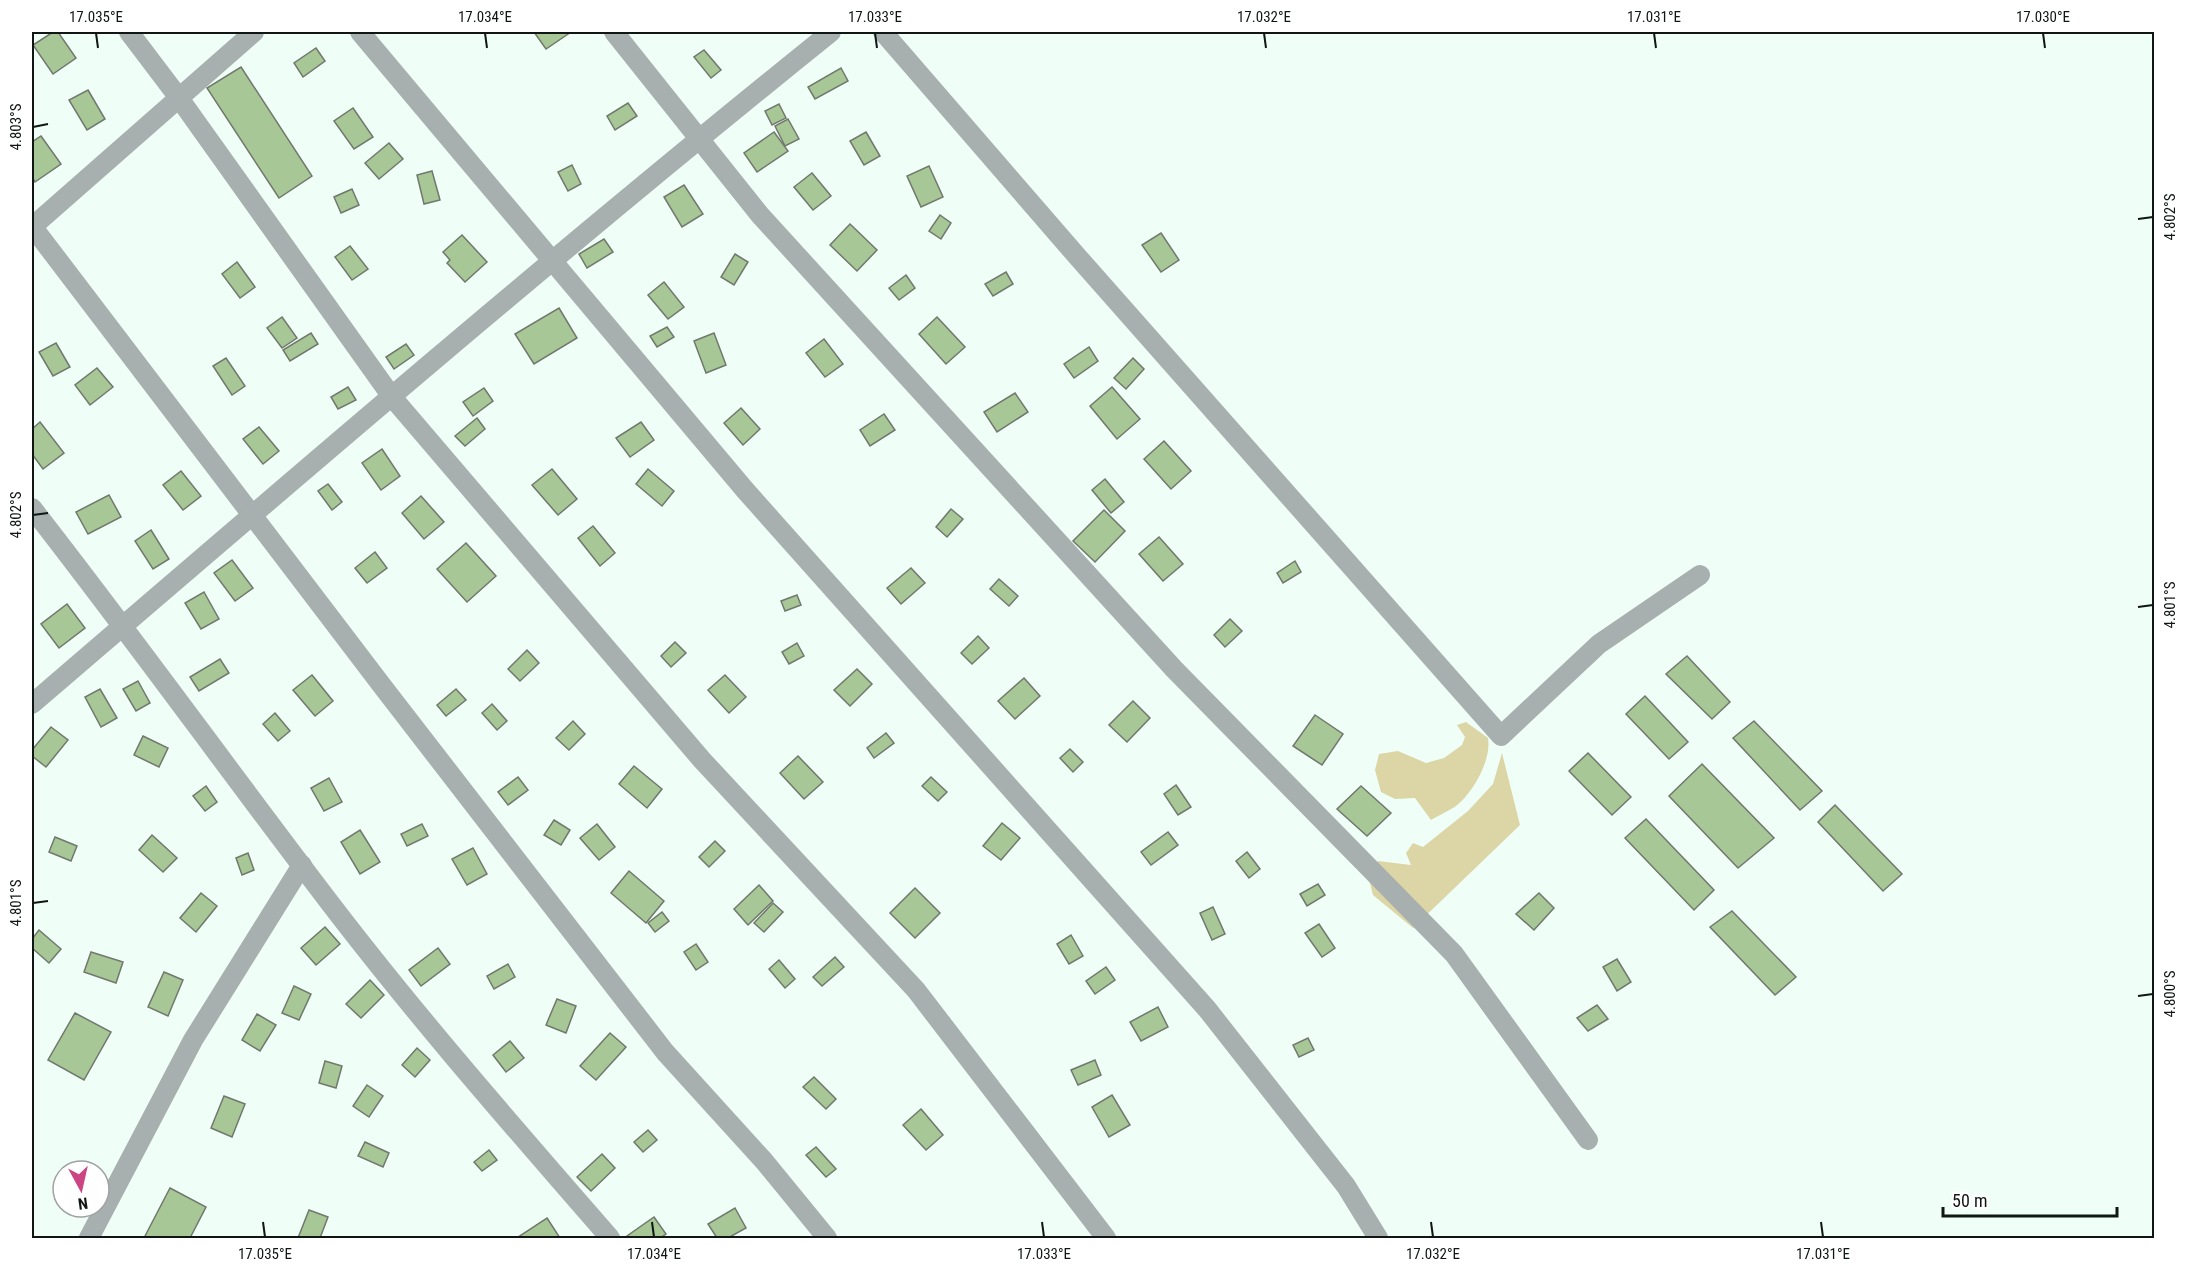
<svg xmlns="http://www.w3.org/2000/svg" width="2186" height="1270" font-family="'Roboto Condensed',sans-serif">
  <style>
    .green { fill: #dcd5a5 }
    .building { fill: #a8c796; stroke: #71786d; stroke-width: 1.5 }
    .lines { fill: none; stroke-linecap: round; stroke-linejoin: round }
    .minor { stroke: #a7afaf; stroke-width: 20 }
    .ticks { fill: none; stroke: #101613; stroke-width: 2 }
    .neatline { fill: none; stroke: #101613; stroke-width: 2 }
    .ticks-label { font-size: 15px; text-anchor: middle; fill: #101613 }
  </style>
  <rect width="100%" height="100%" fill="#effff8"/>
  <g class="green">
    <path d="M1466 722 1488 738C1492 759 1473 793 1456 806 1449 811 1439 815 1431 820L1415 798 1395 799 1381 792 1375 770 1379 754 1398 751 1426 763 1444 758 1462 745 1465 737 1457 725Z"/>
    <polygon points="1502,753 1520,825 1413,928 1373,895 1369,879 1378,861 1411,865 1406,853 1413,843 1423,847 1468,811 1493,784"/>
  </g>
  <g class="building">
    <polygon points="53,32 58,32 76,58 53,74 33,45"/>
    <polygon points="534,32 571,32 546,49"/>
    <polygon points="316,48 325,61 303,77 294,63"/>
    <polygon points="704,50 721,70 711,78 694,57"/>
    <polygon points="241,67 312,176 279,198 207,88"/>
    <polygon points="841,68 848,81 815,99 808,87"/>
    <polygon points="88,90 105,119 87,130 69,100"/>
    <polygon points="628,103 637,116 615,130 607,116"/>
    <polygon points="779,104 786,118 772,125 765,111"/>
    <polygon points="353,108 373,137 354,149 334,121"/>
    <polygon points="788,119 799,139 785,146 775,126"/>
    <polygon points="774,132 788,151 757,172 744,153"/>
    <polygon points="866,132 880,156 864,165 850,141"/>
    <polygon points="41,136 61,164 35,182 32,177 32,142"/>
    <polygon points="389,143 403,159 379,179 365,163"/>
    <polygon points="572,165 581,184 568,191 558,172"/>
    <polygon points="929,166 943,197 921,207 907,176"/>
    <polygon points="432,171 440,200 424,204 417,175"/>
    <polygon points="812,173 831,196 813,210 794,187"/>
    <polygon points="684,185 703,214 682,227 664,197"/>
    <polygon points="352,189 359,205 341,213 334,197"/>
    <polygon points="940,215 951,223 941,239 929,231"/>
    <polygon points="850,224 877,250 857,271 830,245"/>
    <polygon points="1161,233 1179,260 1161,272 1142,245"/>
    <polygon points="462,235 487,262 465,282 447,263 450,260 443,252"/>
    <polygon points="604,239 613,252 587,268 579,254"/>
    <polygon points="350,246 368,269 352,280 335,257"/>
    <polygon points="735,254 748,262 734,285 721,277"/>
    <polygon points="237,262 255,287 240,298 222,274"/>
    <polygon points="1006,272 1013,284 993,296 985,284"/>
    <polygon points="906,275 915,288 899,300 889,288"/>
    <polygon points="664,282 684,307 668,319 648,295"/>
    <polygon points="559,308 577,338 534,364 515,334"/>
    <polygon points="282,317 297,338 282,348 267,328"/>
    <polygon points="937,317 965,347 946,364 919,334"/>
    <polygon points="667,327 674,337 657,347 650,336"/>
    <polygon points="311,333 318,344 290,361 283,350"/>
    <polygon points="714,333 726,365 706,373 694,341"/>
    <polygon points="824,339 843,364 825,377 806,353"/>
    <polygon points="56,343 70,367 53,376 39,352"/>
    <polygon points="406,344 414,355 394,369 386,357"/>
    <polygon points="1089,347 1098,361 1074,378 1064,364"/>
    <polygon points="226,358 245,386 232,395 213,366"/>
    <polygon points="1133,358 1144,369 1126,389 1114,378"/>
    <polygon points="97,368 113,387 90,405 75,385"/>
    <polygon points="348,387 356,400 338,409 331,397"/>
    <polygon points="1112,387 1140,419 1117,439 1090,406"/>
    <polygon points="484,388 493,401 473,416 463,402"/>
    <polygon points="1015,393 1028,412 997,432 984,412"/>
    <polygon points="741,408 760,429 743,445 724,423"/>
    <polygon points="884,414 895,430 870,446 860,430"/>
    <polygon points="477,418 485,429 465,446 455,436"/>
    <polygon points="40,422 64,453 43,469 32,454 32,429"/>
    <polygon points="641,422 654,440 630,457 616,438"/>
    <polygon points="259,427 279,451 263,464 243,439"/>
    <polygon points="1164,441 1191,471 1171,489 1144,459"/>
    <polygon points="382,449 400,476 381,490 362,463"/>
    <polygon points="552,469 577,499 558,515 532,485"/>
    <polygon points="648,469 674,491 662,506 636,484"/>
    <polygon points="181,471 201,496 183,510 163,485"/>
    <polygon points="1105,479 1124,502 1111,513 1092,490"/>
    <polygon points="328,484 342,502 332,510 318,491"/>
    <polygon points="109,495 121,517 88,534 76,512"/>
    <polygon points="421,496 444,522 424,539 402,513"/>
    <polygon points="951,509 963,519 947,537 936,527"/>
    <polygon points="1104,510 1125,531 1095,562 1073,541"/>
    <polygon points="593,526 615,553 600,566 578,538"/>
    <polygon points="151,530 169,559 153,569 135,541"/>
    <polygon points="1159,537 1183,564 1163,581 1139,554"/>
    <polygon points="466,543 496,576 467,602 437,569"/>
    <polygon points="375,552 387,568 367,583 355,568"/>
    <polygon points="232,560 253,588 235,601 214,573"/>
    <polygon points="1295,561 1301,572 1283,583 1277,573"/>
    <polygon points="911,568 925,583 901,604 887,588"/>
    <polygon points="999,579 1018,596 1009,606 990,589"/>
    <polygon points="204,592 219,619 201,629 185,603"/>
    <polygon points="797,595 801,605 785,611 781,601"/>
    <polygon points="67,604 85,628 59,648 41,624"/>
    <polygon points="1230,619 1242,631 1225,647 1214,635"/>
    <polygon points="978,636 989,648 972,664 961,653"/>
    <polygon points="675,642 686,653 671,667 661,656"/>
    <polygon points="797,643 804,656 789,664 782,652"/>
    <polygon points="527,650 539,663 520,681 508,669"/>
    <polygon points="1687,656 1730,702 1712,719 1666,674"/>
    <polygon points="220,659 229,673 199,691 190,677"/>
    <polygon points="857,669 872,684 850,706 834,690"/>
    <polygon points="312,675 333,701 315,716 293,690"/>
    <polygon points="725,675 746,697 729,713 708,690"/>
    <polygon points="1024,678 1040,696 1015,719 998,701"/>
    <polygon points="138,681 150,703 136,711 123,689"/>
    <polygon points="100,689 117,718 101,727 85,697"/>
    <polygon points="456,689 466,700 446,716 437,705"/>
    <polygon points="1645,696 1688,742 1669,759 1626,714"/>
    <polygon points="1133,701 1150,718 1127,742 1109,725"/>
    <polygon points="492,704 507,721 497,730 482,713"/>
    <polygon points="275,713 290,731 278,741 263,724"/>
    <polygon points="1315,715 1343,734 1322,765 1293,746"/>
    <polygon points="573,721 585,734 569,750 556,738"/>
    <polygon points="1754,721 1822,791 1800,810 1733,738"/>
    <polygon points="51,727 68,740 46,767 32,756 32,750"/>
    <polygon points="886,733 894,743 874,758 867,748"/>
    <polygon points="143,736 168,748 159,767 134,755"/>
    <polygon points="1070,749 1083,762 1073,772 1060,758"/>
    <polygon points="1588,753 1631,797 1612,815 1569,771"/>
    <polygon points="798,756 823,782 804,799 780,773"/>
    <polygon points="1702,764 1774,838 1738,868 1669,796"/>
    <polygon points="634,766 662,789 647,808 619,784"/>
    <polygon points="518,777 528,790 508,805 498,792"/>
    <polygon points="931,777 947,792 938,801 922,786"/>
    <polygon points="329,778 342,802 324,811 311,788"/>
    <polygon points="1176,785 1191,807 1178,815 1164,794"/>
    <polygon points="206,786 217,802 205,811 193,796"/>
    <polygon points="1361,786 1391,813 1367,836 1337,809"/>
    <polygon points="1835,805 1902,874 1883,891 1818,822"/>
    <polygon points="1646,819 1714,890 1694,910 1625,838"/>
    <polygon points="554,820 570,830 561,845 544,835"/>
    <polygon points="1002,823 1020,838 1001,860 983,846"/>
    <polygon points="422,824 428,836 407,846 401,834"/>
    <polygon points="597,824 615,847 599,860 580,838"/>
    <polygon points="360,830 380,862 360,874 341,842"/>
    <polygon points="1168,832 1178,845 1151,865 1141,852"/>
    <polygon points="152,835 177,858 163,872 139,850"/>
    <polygon points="55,837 77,846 71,861 49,852"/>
    <polygon points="715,841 725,851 709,867 699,857"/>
    <polygon points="473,848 487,874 467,885 452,859"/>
    <polygon points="1247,852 1260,869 1249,878 1236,861"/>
    <polygon points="248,853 254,870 242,875 236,858"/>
    <polygon points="629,871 664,901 646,923 611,893"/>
    <polygon points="1318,884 1325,895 1307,906 1300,894"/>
    <polygon points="759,885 773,901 748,925 734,909"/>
    <polygon points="915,888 940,913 915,938 890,913"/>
    <polygon points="201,893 217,906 196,932 180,918"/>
    <polygon points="1539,893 1554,908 1534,930 1516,914"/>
    <polygon points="773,903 783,912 764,932 754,923"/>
    <polygon points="1213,907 1225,934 1212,940 1200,913"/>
    <polygon points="1732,911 1796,977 1775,995 1710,927"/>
    <polygon points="662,912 669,921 655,932 648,923"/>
    <polygon points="1319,924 1335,948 1322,957 1305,933"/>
    <polygon points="325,927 340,944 316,965 301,948"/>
    <polygon points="39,930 61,949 49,963 32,948 32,939"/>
    <polygon points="1071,935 1083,956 1069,964 1057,944"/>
    <polygon points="696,944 708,962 696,970 684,952"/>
    <polygon points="438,948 450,964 421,986 409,970"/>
    <polygon points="91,952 123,962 116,983 84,972"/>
    <polygon points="835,957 844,967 822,986 813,977"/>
    <polygon points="1617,959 1631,982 1617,991 1603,967"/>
    <polygon points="779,960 795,979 785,988 769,969"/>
    <polygon points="508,964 515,977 494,989 487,976"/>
    <polygon points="1106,967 1115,980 1095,994 1086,981"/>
    <polygon points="164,972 183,980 168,1016 148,1007"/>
    <polygon points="370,980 384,995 361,1018 346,1004"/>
    <polygon points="294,986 311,994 299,1020 282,1013"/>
    <polygon points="557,999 576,1006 566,1033 546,1025"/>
    <polygon points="1597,1005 1608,1019 1588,1031 1577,1018"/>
    <polygon points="1158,1007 1168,1027 1141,1041 1130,1022"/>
    <polygon points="75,1013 111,1032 84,1080 48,1060"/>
    <polygon points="257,1014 276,1025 260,1051 242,1040"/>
    <polygon points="610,1033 626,1047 596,1080 580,1066"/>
    <polygon points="1308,1038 1314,1050 1299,1057 1293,1045"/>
    <polygon points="510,1041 524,1058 506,1072 493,1055"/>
    <polygon points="417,1048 430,1060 415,1077 402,1065"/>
    <polygon points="1095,1060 1101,1075 1078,1085 1071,1070"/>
    <polygon points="325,1061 342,1066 336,1088 319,1083"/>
    <polygon points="814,1077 836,1099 826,1109 803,1087"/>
    <polygon points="367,1085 383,1096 369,1117 353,1106"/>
    <polygon points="1112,1095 1130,1125 1109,1137 1092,1107"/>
    <polygon points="224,1096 245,1104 232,1137 211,1128"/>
    <polygon points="921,1109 943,1135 926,1150 903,1125"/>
    <polygon points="648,1130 657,1140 643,1152 634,1142"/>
    <polygon points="365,1142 389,1153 383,1167 358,1156"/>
    <polygon points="816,1147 836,1169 826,1177 806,1155"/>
    <polygon points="489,1150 497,1160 482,1171 474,1162"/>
    <polygon points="602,1154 615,1168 591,1191 577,1177"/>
    <polygon points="170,1188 206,1207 190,1238 150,1238 145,1236"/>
    <polygon points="735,1208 746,1228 728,1238 717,1238 708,1224"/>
    <polygon points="309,1210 328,1217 320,1238 298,1238"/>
    <polygon points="654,1217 666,1234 660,1238 628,1238 627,1236"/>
    <polygon points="547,1218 560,1238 519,1238 518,1237"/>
  </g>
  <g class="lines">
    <g class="minor">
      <polyline points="129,32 179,98 392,397 702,760 916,990 1106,1238"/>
      <polyline points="360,32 745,490 1207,1009 1346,1186 1378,1238"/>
      <polyline points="614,32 760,215 1174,669 1454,954 1588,1140"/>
      <polyline points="883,32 1076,255 1501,736 1599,644 1700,575"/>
      <polyline points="32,226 383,687 665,1052 764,1161 827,1238"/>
      <polyline points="32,227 254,32"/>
      <path d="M32 508C129 632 221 760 317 886 409 1008 510 1123 610 1238"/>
      <path d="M32 704C296 477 560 250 831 32"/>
      <polyline points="89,1238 193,1040 302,865"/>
    </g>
  </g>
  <path class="ticks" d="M96 33 98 48M485 33 487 48M875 33 877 48M1264 33 1266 48M1654 33 1656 48M2043 33 2045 48M33 127 48 124M2138 219 2153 217M33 515 48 513M2138 607 2153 605M33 903 48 901M2138 996 2153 994M263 1222 265 1237M652 1222 654 1237M1042 1222 1044 1237M1431 1222 1433 1237M1821 1222 1823 1237"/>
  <rect width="2186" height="1270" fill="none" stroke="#ffffff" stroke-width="66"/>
  <g transform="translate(81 1189) rotate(172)"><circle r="28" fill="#ffffff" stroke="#9fa2a1" stroke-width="1.5"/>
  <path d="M0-4.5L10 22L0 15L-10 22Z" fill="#cc4582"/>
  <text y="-9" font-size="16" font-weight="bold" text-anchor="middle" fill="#101613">N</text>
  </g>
  <path d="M1943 1207v9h174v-9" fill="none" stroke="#101613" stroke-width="3"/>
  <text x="1952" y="1207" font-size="18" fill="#101613" stroke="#ffffff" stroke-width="4.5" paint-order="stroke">50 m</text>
  <rect x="33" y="33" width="2120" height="1204" class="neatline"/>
  <g class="ticks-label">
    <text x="96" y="22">17.035°E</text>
    <text x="485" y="22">17.034°E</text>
    <text x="875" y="22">17.033°E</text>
    <text x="1264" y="22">17.032°E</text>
    <text x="1654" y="22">17.031°E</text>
    <text x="2043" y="22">17.030°E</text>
    <text transform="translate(16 127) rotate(-90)" y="5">4.803°S</text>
    <text transform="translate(2170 217) rotate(-90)" y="5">4.802°S</text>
    <text transform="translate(16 515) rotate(-90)" y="5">4.802°S</text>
    <text transform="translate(2170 605) rotate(-90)" y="5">4.801°S</text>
    <text transform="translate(16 903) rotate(-90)" y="5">4.801°S</text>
    <text transform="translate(2170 994) rotate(-90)" y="5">4.800°S</text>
    <text x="265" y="1259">17.035°E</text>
    <text x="654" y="1259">17.034°E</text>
    <text x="1044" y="1259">17.033°E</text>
    <text x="1433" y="1259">17.032°E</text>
    <text x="1823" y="1259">17.031°E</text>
  </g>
</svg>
